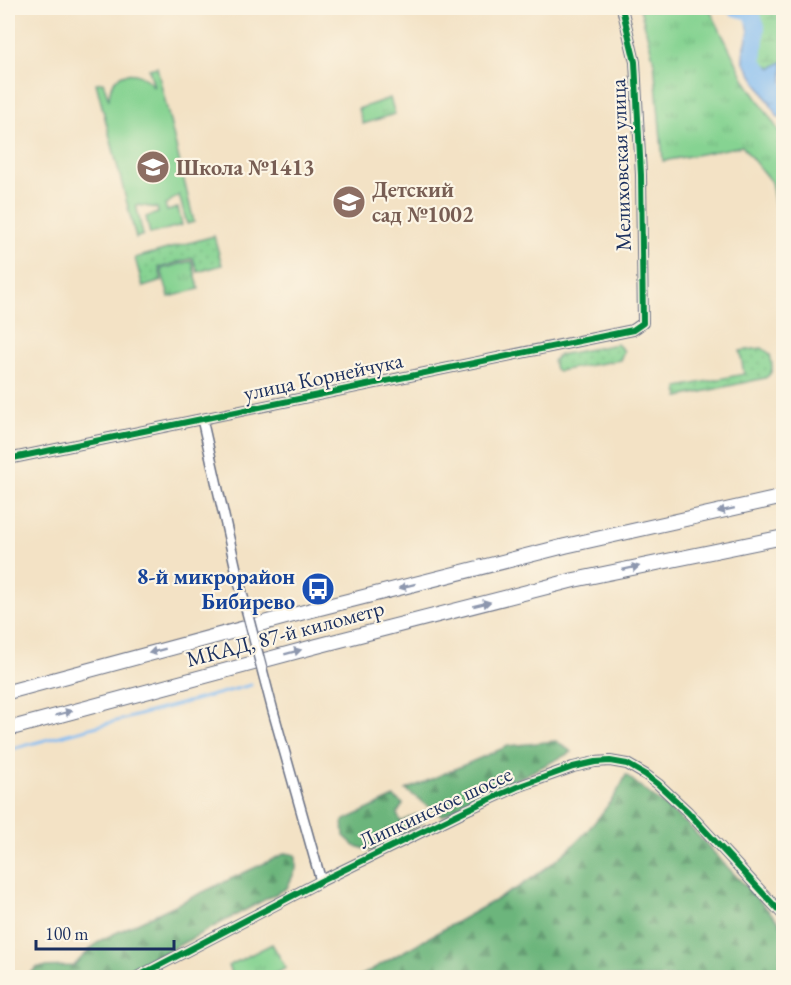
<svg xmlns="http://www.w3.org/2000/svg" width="791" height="985" font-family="'EB Garamond',serif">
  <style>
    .grass { fill: url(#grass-dots); stroke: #508178; stroke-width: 1.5 }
    .forest { fill: url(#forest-firs); stroke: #44726d; stroke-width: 1.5 }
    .wetland { fill: url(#wetland-marsh); stroke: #508178; stroke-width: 1.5 }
    .park { fill: url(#park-tufts); stroke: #508178; stroke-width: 1.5 }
    .pitch { fill: #86d392; stroke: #508178; stroke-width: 1.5 }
    .water { fill: url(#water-ripples); stroke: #4e75a8; stroke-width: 1.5 }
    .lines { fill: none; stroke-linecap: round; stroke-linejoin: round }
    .stream { stroke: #81bbf2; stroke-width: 3 }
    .river { stroke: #81bbf2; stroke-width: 16 }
    .minor-casing { stroke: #676e82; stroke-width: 12 }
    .highway-casing { stroke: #676e82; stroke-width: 16 }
    .minor { stroke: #fff; stroke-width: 9 }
    .highway { stroke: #fff; stroke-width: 14 }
    .minor-bridge-casing { stroke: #676e82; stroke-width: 12; stroke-linecap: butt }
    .minor-bridge { stroke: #fff; stroke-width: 9 }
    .cycleway-casing { stroke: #fcf5e5; stroke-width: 10 }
    .cycleway { stroke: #00873e; stroke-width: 6 }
    .oneway { fill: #8d97ae }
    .labels { text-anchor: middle; stroke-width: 4.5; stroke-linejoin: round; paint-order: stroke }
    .street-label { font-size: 22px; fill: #1b2f5e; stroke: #fcf5e5 }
    .education-label { font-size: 22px; font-weight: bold; fill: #785e54; stroke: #fcf5e5; text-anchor: start }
    .transit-label { font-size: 22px; font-weight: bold; fill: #164399; stroke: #fcf5e5; text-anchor: end }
  </style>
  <defs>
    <pattern id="grass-dots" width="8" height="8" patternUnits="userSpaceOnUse" patternTransform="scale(1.5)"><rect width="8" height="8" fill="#86d392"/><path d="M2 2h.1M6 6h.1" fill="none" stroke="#73b580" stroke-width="1.8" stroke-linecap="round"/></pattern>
    <pattern id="forest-firs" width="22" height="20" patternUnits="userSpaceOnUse" patternTransform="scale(1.5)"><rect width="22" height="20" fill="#6cb57c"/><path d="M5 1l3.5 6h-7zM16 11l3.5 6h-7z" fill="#589469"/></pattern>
    <pattern id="wetland-marsh" width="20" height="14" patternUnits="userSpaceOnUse" patternTransform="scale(1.5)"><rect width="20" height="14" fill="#86d392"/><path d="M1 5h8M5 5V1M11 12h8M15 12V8" fill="none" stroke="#73b580"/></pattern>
    <pattern id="park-tufts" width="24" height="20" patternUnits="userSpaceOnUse" patternTransform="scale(1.5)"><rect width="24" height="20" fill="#86d392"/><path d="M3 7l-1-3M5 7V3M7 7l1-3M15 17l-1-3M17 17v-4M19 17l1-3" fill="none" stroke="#73b580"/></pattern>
    <pattern id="water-ripples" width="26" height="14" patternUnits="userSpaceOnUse" patternTransform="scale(1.5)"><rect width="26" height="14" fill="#81bbf2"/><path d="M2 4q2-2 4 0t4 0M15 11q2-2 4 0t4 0" fill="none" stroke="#6998c7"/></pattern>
  </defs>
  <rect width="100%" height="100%" fill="#fcf5e5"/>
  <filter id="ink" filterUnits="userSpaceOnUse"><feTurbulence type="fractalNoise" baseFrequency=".0167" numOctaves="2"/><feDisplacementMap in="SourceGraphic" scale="12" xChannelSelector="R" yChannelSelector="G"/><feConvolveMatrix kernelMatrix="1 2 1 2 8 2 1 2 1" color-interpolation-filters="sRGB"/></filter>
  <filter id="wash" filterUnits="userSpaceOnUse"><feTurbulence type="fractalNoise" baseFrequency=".008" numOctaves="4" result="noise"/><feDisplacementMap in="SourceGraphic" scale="24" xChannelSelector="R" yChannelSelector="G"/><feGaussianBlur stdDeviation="1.35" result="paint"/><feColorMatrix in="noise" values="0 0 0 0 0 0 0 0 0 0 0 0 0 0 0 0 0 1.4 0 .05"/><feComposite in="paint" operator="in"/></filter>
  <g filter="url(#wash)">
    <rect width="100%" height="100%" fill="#f3e2c5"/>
    <g class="grass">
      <polygon points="214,236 222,265 198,272 193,258 159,268 162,281 143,287 135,258"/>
      <polygon points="617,344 624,351 620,360 558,371 555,369 553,361 559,355"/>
      <path d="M762 348 770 354C772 365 775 372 765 378L679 397 678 387 744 374 740 351Z"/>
    </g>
    <g class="forest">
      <polygon points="556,741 572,752 442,816 406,790 508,746"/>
      <path d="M626 775 688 825 783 926V977H358L519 887C535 876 553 864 568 850 587 833 616 799 626 775Z"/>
      <polygon points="394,797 403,804 397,814 401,822 415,815 423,814 423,822 373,851 355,846 344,836 343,821"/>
      <polygon points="286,853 296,855 296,869 287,888 119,977 25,977 38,967 73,966 99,941"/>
    </g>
    <path class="wetland" d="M761 8H775L783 19 784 61 772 68 759 61C753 44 749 24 761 8Z"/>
    <g class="park">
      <polygon points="640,8 709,8 746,82 783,137 783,248 771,182 742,146 663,161 654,61"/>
      <polygon points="390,98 395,114 363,124 358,109"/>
      <polygon points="192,261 199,289 169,297 161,269"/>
      <polygon points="272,944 286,968 268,977 234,977 228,966"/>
    </g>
    <path class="pitch" d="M157 67 194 222 187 224 179 195 165 205 167 211 178 208 182 225 150 234 146 217 158 213 157 208 136 205 143 235 136 238 96 83 103 82 109 100C109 70 138 65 154 87L149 69Z"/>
    <path class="water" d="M726 8H761C749 23 753 44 759 62L772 68 783 61V117H778L744 62V50L749 31 746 17 740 12 729 11Z"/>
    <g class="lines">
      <polyline class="stream" points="8,750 251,685"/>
      <polyline class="river" points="734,8 750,12 757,26 754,62 784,96"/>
    </g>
  </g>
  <g filter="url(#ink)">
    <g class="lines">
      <g class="minor-casing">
        <g id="minor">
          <polyline points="202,419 238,578"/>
          <polyline points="8,459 633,330 643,323 641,175 635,62 622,8"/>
          <polyline points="273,711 321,881"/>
          <polyline points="135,978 321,881 464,811 517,787 573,767 595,762 610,761 627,764 646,775 658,784 688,812 784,916"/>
        </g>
      </g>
      <g class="highway-casing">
        <g id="highway">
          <polyline points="8,692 308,611 565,546 784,497"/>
          <polyline points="8,729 317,646 574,580 784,537"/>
        </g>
      </g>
      <use href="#minor" class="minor"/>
      <use href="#highway" class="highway"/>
      <g class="minor-bridge-casing">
        <polyline id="minor-bridge" points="238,578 273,711"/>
      </g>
      <use href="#minor-bridge" class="minor-bridge"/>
      <g class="cycleway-casing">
        <g id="cycleway">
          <polyline points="8,459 633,330 643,323 641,175 635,62 622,8"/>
          <polyline points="135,978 321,881 464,811 517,787 573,767 595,762 610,761 627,764 646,775 658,784 688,812 784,916"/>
        </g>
      </g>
      <use href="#cycleway" class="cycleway"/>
    </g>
    <defs><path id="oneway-solid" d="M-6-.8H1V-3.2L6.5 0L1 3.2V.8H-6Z" transform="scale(1.5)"/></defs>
    <g class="oneway">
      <use href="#oneway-solid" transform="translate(726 510) rotate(168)"/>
      <use href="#oneway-solid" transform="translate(631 568) rotate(-12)"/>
      <use href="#oneway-solid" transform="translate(407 586) rotate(166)"/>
      <use href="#oneway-solid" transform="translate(482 604) rotate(-14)"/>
      <use href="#oneway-solid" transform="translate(157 651) rotate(165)"/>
      <use href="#oneway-solid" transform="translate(293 652) rotate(-15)"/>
      <use href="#oneway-solid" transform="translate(64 713) rotate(-15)"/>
    </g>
  </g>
  <defs>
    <g id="school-disc" transform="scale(1.725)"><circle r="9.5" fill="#8d6e63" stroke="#fcf5e5"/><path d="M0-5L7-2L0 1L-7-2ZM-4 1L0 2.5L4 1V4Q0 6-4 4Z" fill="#fff"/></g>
    <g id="bus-disc" transform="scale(1.725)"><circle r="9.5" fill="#1a4fb4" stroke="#fcf5e5"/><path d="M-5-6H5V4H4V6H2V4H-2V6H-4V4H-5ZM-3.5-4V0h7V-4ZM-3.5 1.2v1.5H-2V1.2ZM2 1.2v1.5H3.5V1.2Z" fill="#fff"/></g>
  </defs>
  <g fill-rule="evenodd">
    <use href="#school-disc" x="153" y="167"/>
    <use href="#school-disc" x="349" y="202"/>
    <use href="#bus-disc" x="318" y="589"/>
  </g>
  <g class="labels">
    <g class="street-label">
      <text transform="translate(620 165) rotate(-92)" y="8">Мелиховская улица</text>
      <text transform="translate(323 376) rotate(-12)" y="8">улица Корнейчука</text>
      <text transform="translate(285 633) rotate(-15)" y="8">МКАД, 87-й километр</text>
      <text transform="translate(435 807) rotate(-25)" y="8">Липкинское шоссе</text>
    </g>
    <g class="education-label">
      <text x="176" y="175">Школа №1413</text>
      <text x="372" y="197">Детский<tspan x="372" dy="25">сад №1002</tspan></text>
    </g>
    <g class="transit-label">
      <text x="295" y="584">8-й микрорайон<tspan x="295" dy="25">Бибирево</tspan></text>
    </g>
  </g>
  <rect width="791" height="985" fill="none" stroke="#fcf5e5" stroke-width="30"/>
  <path d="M36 940v9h138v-9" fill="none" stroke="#1b2f5e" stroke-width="3"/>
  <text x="45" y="940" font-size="18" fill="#1b2f5e" stroke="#fcf5e5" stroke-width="4.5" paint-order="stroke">100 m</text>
</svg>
